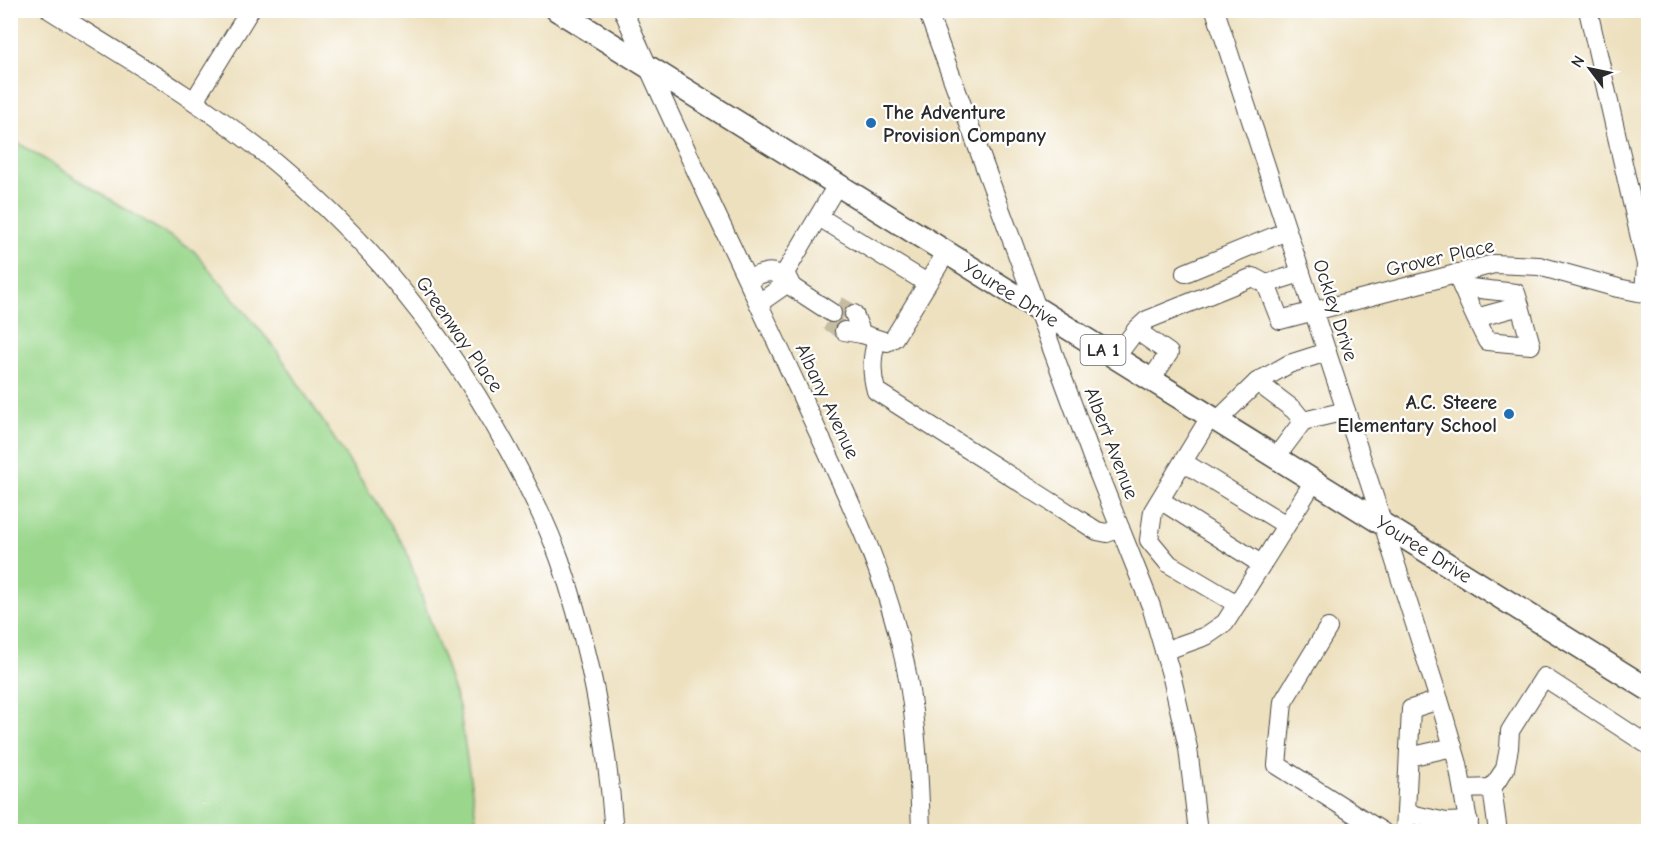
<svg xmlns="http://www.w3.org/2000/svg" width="1659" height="842" font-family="'Comic Neue',sans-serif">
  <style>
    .green { fill: #9ad78c; stroke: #62815c; stroke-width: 1.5 }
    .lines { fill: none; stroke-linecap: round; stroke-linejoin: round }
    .minor-tunnel { stroke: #c6bca1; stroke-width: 18; stroke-dasharray: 18 9; stroke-linecap: butt }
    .minor-casing { stroke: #484641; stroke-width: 20 }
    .major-casing { stroke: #484641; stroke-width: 25 }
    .minor { stroke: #fff; stroke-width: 18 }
    .major { stroke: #fff; stroke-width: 22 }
    .poi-dot { fill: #1f6fb2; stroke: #fff; stroke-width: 2 }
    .labels { text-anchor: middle; stroke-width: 4.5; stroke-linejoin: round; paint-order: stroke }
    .shield { fill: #fff; stroke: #6b6b6b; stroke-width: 1.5 }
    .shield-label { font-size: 18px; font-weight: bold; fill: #2b2b2b }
    .poi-label { font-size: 20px; font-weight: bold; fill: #2b2b2b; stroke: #fff; text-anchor: start }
    .street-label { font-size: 20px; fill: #2b2b2b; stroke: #fff }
  </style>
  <rect width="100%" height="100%" fill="#fff"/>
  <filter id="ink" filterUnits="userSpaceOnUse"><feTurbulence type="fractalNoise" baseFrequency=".0167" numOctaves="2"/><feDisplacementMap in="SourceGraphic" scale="12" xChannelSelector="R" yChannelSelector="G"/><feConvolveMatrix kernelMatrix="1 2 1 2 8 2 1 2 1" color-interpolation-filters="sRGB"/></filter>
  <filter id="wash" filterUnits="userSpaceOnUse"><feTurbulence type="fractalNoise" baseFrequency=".008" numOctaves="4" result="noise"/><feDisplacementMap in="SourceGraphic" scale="24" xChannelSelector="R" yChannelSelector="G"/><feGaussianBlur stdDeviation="1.35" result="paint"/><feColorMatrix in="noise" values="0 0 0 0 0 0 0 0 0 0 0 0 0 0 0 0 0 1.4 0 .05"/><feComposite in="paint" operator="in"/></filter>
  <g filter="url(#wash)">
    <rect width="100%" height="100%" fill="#ede0be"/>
    <polygon class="green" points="10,138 194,251 275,348 405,547 459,706 478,831 11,831"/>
  </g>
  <g filter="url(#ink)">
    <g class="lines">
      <g class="minor-tunnel">
        <polyline points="838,305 854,314"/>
        <polyline points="828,321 844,331"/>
      </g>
      <g class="minor-casing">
        <g id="minor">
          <path d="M50 10C127 58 206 104 276 163 373 243 449 340 509 451 528 486 546 521 560 560 590 648 607 739 614 832"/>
          <path d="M623 10C681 144 746 274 806 406 841 483 880 560 900 642 916 704 919 768 921 832"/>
          <polyline points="927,10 1093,460 1151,606 1172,678 1188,748 1198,832"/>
          <polyline points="1215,10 1383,524 1441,706 1458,764 1470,832"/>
          <polyline points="1588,10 1646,264 1644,293"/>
          <polyline points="194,101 250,10"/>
          <polyline points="819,217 927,283"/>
          <polyline points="785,273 792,287 832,313"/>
          <polyline points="1185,273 1287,231"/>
          <path d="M1457 273C1465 296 1476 319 1487 341L1531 345 1520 306 1476 318"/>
          <path d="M748 279C761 274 770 268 783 277"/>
          <polyline points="1266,284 1301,273"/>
          <polyline points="1462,287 1516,293 1520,306"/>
          <polyline points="759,303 782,287 785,273 837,185"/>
          <polyline points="854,314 862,334"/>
          <polyline points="1136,330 1169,353 1151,380"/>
          <polyline points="844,331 862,334 887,342 894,338 946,253"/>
          <path d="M877 340C871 357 871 373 876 391L1097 531 1107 533 1120 528"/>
          <polyline points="1115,358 1136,330 1147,320 1253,277 1266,284 1280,320 1494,264 1539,266 1618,288 1648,294"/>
          <polyline points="1257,382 1289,364 1327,352"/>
          <polyline points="1210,417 1153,511 1149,540 1169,564 1237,604 1314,481"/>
          <polyline points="1217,421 1257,382 1294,410 1303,421 1276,457"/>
          <polyline points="1303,421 1346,411"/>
          <polyline points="1183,462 1286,525"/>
          <polyline points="1160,500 1261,564"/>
          <polyline points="1328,628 1283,702 1277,765 1383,832"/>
          <polyline points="1164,651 1206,636 1225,623 1237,604"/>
          <polyline points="1409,757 1453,747"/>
          <polyline points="1492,788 1505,769 1509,748 1510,731 1544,677 1648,745"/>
          <polyline points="1463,789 1492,788 1498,832"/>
          <polyline points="1406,813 1446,822 1469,821"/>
          <polyline points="1405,832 1411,709 1439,700"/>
        </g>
      </g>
      <g class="major-casing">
        <polyline id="major" points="557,10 1648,689"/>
      </g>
      <use href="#minor" class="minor"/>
      <use href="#major" class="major"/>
    </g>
  </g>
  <g class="poi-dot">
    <circle cx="871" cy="123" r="6"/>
    <circle cx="1509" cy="414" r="6"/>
  </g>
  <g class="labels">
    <rect class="shield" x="1080.5" y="335" width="45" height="30" rx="4.5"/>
    <g class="shield-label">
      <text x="1103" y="356">LA 1</text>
    </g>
    <g class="poi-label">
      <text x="883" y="119">The Adventure<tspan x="883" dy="23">Provision Company</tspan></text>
      <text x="1497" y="409" text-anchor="end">A.C. Steere<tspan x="1497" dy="23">Elementary School</tspan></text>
    </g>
    <g class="street-label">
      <text transform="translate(1440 257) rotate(-13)" y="7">Grover Place</text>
      <text transform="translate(1011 293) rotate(32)" y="7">Youree Drive</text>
      <text transform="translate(1336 310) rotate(72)" y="7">Ockley Drive</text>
      <text transform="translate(460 334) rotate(55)" y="7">Greenway Place</text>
      <text transform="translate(828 401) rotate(65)" y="7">Albany Avenue</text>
      <text transform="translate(1112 443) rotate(69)" y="7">Albert Avenue</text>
      <text transform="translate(1424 549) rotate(32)" y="7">Youree Drive</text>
    </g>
  </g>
  <rect width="1659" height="842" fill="none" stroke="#fff" stroke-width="36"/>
  <g transform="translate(1590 69) rotate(302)" stroke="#ffffff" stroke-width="4.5" paint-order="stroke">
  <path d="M0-4.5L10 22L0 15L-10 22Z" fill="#2b2b2b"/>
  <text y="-9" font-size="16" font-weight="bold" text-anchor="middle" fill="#2b2b2b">N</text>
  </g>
</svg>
